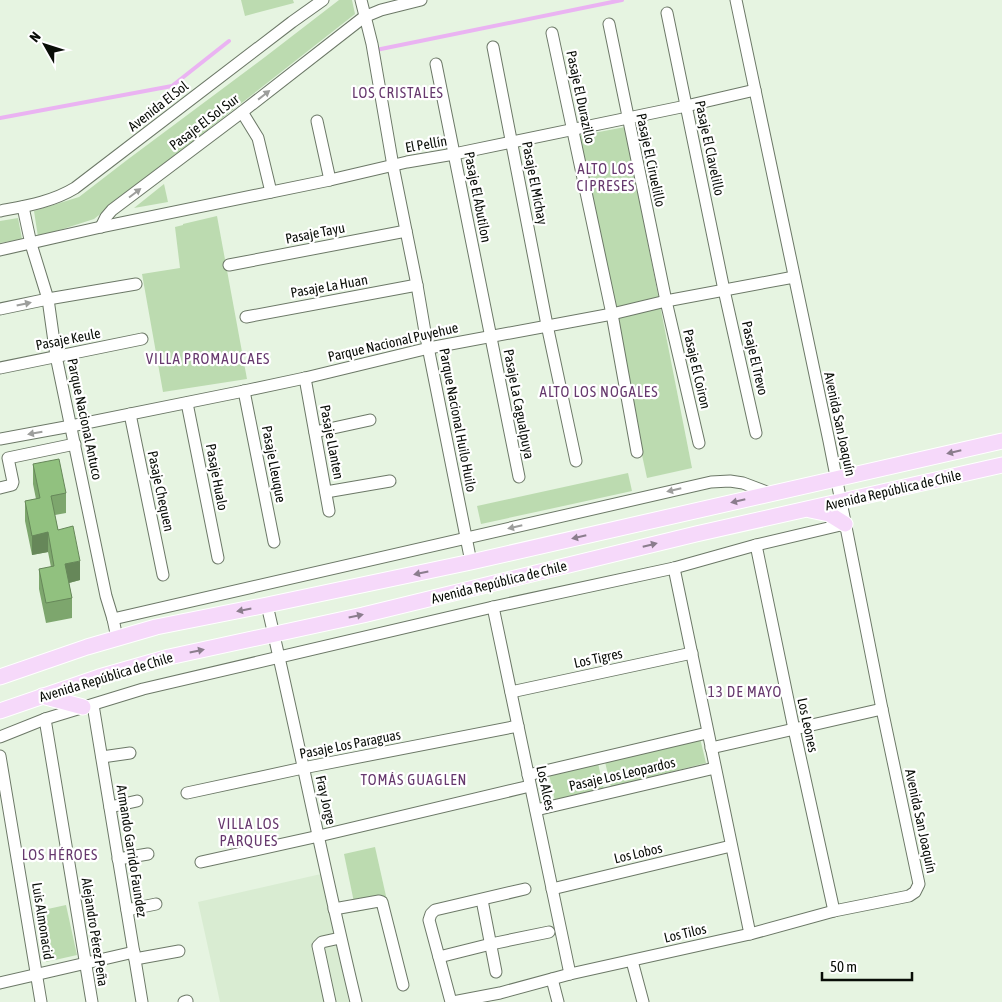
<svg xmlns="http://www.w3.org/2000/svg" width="1002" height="1002" font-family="'Asap Condensed',sans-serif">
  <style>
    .built { fill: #d9ecd2 }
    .green { fill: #bcdbb0 }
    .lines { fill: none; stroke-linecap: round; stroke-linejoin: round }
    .stream { stroke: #eab3f2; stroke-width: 4 }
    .minor-casing { stroke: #6c7867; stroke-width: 13 }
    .major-casing { stroke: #fff; stroke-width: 17 }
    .minor { stroke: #fff; stroke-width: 11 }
    .major { stroke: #f6d9fa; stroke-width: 15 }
    .wall { fill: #7da66d }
    .shaded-wall { fill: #668759 }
    .building { fill: #91c17f; stroke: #668759 }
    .oneway { fill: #9d9e9c }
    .oneway2 { fill: #8b7d8d }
    .labels { text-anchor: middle; stroke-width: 4.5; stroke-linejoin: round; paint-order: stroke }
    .street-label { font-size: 14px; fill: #090d07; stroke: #fff }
    .neighbourhood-label { font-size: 15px; letter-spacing: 1px; fill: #66386d; stroke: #fff }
  </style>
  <rect width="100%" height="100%" fill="#e6f4e1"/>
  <polygon class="built" points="321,874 349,1002 220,1002 198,902"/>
  <g class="green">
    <polygon points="241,0 293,0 294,3 245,16"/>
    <polygon points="339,0 352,0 355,14 94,219 38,237 34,211 79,197 127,160 265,57"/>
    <polygon points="625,127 692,468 647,478 573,137"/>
    <polygon points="164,184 168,202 134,208"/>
    <polygon points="217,216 247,379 163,392 142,274 180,268 175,227 183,225 183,224"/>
    <polygon points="18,218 22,239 0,243 0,221"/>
    <polygon points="628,473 632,491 481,524 477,506"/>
    <polygon points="700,738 706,763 611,787 605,762"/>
    <polygon points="598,763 604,790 555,801 549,774"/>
    <polygon points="375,847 388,905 356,912 344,854"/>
    <polygon points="66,905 77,955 46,962 34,912"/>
  </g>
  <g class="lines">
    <g class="stream">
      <polyline points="376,50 622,0"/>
      <polyline points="0,118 172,86 229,41"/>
    </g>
    <g class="minor-casing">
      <g id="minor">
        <polyline points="361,0 372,44 393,166 417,285 425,332 471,562"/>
        <polyline points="667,13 724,290 756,433"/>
        <polyline points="609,24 666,301 699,443"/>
        <polyline points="552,33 612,314 637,452"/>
        <polyline points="493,47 547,325 576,461"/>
        <polyline points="436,64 519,477"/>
        <polyline points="242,112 258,138 271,192"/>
        <polyline points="317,121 330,180"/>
        <polyline points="23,207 31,244 48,299 56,356 106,596 113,619 117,638"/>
        <path d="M0 211C26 206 52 202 75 188L292 22 323 0"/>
        <polyline points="101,227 106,217 112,210 242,112 364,17 381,10 421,0"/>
        <polyline points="0,250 101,227 330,180 407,162 454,154 686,106 755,90"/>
        <polyline points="229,265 406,231"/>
        <polyline points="0,309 48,299 136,284"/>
        <polyline points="246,317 417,285"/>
        <polyline points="0,368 142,339"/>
        <polyline points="305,378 329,511"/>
        <polyline points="244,391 274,542"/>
        <polyline points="187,403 218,558"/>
        <polyline points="130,414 163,575"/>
        <polyline points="315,432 370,420"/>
        <polyline points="0,439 71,426 244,391 305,378 429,348 612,314 666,301 794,277"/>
        <polyline points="0,488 12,485 13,482 8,458 75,444"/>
        <polyline points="326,492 390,481"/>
        <polyline points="756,545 794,729 834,911"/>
        <polyline points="674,568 750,934"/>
        <path d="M267 605C298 737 324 870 356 1002"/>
        <polyline points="493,607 570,974"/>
        <polyline points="113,619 711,482 730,481 743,483 772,494"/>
        <polyline points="511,692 692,653"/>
        <polyline points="93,705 142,1002"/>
        <polyline points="45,719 92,1002"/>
        <polyline points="0,737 45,719 143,689 493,607 674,568 756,545 845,524"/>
        <polyline points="711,748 882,709"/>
        <polyline points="0,756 41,1002"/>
        <polyline points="102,757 130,753"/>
        <polyline points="528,775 707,733"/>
        <polyline points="187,793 303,768 518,726"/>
        <polyline points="110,807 137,801"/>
        <polyline points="536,810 715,768"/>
        <polyline points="118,859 148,854"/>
        <polyline points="201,862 319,836 530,786"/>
        <polyline points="552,889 731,846"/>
        <polyline points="482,900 496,972"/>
        <polyline points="334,909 379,901 382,902 403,985"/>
        <polyline points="127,910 156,904"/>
        <polyline points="439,957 491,944 549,932"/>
        <polyline points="135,959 179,951"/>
        <polyline points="632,961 643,1002"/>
        <polyline points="552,979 558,1002"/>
        <polyline points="0,983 134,952"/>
        <polyline points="184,1002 187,1001"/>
        <polyline points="330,1002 318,946 322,942 340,938"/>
        <polyline points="451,1002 429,920 431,914 435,910 525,889"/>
        <polyline points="453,1002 500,993 570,974 750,934 834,911 909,896 915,892 919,884 882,709 829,441 736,0"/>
      </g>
    </g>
    <g class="major-casing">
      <g id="major">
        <polyline points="810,510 829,514 845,524"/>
        <polyline points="0,677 87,647 156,627 267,605 471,562 1002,441"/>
        <polyline points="42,696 83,707"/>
        <polyline points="0,711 99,677 169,657 363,615 696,534 1002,465"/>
      </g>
    </g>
    <use href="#minor" class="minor"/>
    <use href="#major" class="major"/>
  </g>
  <polygon class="wall" points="33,464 66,493 66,513 55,515 58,530 80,580 69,583 72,598 72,618 46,623 39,589 39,569 51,567 48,552 32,555 25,521 25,501 36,499 33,484"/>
  <g class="shaded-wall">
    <polygon points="48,532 48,552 32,555 32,536"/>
    <polygon points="80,561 80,580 65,584 65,564"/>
  </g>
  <polygon class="building" points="59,459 66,493 51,496 58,530 73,526 80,561 65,564 72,598 46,603 39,569 54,566 48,532 32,536 25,501 40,498 33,464"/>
  <defs><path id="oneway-solid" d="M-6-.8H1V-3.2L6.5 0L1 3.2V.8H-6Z" transform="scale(1.25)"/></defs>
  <g class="oneway">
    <use href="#oneway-solid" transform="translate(264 95) rotate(-38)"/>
    <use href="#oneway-solid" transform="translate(135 193) rotate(-37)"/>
    <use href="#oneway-solid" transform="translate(24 304) rotate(-12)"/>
    <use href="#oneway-solid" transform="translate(35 433) rotate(170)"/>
    <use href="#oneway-solid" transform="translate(674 490) rotate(167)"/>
    <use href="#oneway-solid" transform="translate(515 527) rotate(167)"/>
  </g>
  <g class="oneway2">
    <use href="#oneway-solid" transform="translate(954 452) rotate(167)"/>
    <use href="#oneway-solid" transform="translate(738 501) rotate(167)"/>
    <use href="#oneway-solid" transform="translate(579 537) rotate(167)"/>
    <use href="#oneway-solid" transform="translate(650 545) rotate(-14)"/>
    <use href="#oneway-solid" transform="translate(421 573) rotate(168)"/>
    <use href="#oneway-solid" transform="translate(244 610) rotate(169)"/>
    <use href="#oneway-solid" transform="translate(356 616) rotate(-12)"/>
    <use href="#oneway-solid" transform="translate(197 651) rotate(-12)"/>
  </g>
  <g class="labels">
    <g class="street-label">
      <text transform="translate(581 97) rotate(78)" y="5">Pasaje El Durazillo</text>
      <text transform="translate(158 106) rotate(-38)" y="5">Avenida El Sol</text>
      <text transform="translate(204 122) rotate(-37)" y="5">Pasaje El Sol Sur</text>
      <text transform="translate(426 144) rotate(-10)" y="5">El Pellín</text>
      <text transform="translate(710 148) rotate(78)" y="5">Pasaje El Clavelillo</text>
      <text transform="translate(651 160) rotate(78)" y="5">Pasaje El Ciruelillo</text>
      <text transform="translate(535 183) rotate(79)" y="5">Pasaje El Michay</text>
      <text transform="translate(478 197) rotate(79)" y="5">Pasaje El Abutilon</text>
      <text transform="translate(315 233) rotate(-11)" y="5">Pasaje Tayu</text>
      <text transform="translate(329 286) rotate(-10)" y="5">Pasaje La Huan</text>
      <text transform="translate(68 339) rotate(-11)" y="5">Pasaje Keule</text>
      <text transform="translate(393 342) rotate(-13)" y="5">Parque Nacional Puyehue</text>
      <text transform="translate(755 358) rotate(77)" y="5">Pasaje El Trevo</text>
      <text transform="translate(697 369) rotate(77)" y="5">Pasaje El Coiron</text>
      <text transform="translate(519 404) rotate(79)" y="5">Pasaje La Cagualpuya</text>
      <text transform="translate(85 419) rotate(78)" y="5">Parque Nacional Antuco</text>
      <text transform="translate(458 420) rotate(79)" y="5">Parque Nacional Huilo Huilo</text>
      <text transform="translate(840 424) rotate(78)" y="5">Avenida San Joaquín</text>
      <text transform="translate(332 442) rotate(79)" y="5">Pasaje Llanten</text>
      <text transform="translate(274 464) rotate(79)" y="5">Pasaje Lleuque</text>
      <text transform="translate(217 477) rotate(79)" y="5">Pasaje Hualo</text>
      <text transform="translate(893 490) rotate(-13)" y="5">Avenida República de Chile</text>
      <text transform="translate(161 491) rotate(78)" y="5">Pasaje Chequen</text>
      <text transform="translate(499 582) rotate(-14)" y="5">Avenida República de Chile</text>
      <text transform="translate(598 658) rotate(-12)" y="5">Los Tigres</text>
      <text transform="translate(106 677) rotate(-17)" y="5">Avenida República de Chile</text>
      <text transform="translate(808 725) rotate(78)" y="5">Los Leones</text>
      <text transform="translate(350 744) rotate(-11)" y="5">Pasaje Los Paraguas</text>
      <text transform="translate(622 774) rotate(-13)" y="5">Pasaje Los Leopardos</text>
      <text transform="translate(546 788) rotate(78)" y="5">Los Alces</text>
      <text transform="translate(326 800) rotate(77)" y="5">Fray Jorge</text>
      <text transform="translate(921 821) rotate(78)" y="5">Avenida San Joaquín</text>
      <text transform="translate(132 851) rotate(81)" y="5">Armando Garrido Faundez</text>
      <text transform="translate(638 853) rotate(-13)" y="5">Los Lobos</text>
      <text transform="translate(43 921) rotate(81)" y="5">Luis Almonacid</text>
      <text transform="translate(95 932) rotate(81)" y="5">Alejandro Pérez Peña</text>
      <text transform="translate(685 933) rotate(-13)" y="5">Los Tilos</text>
    </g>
    <g class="neighbourhood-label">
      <text x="398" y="98">LOS CRISTALES</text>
      <text x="606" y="174">ALTO LOS<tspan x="606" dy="17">CIPRESES</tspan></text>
      <text x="208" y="364">VILLA PROMAUCAES</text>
      <text x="599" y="397">ALTO LOS NOGALES</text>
      <text x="745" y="697">13 DE MAYO</text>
      <text x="414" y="785">TOMÁS GUAGLEN</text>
      <text x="249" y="829">VILLA LOS<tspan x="249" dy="17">PARQUES</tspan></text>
      <text x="60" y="860">LOS HÉROES</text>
    </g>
  </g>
  <g transform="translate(45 45) rotate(309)" stroke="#ffffff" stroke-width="4" paint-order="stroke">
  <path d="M0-4L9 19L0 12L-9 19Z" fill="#090d07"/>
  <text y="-8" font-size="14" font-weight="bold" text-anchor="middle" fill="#090d07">N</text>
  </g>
  <path d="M822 972v8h90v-8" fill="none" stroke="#090d07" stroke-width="2.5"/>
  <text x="830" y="972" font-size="15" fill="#090d07" stroke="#ffffff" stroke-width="4" paint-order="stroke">50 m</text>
</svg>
